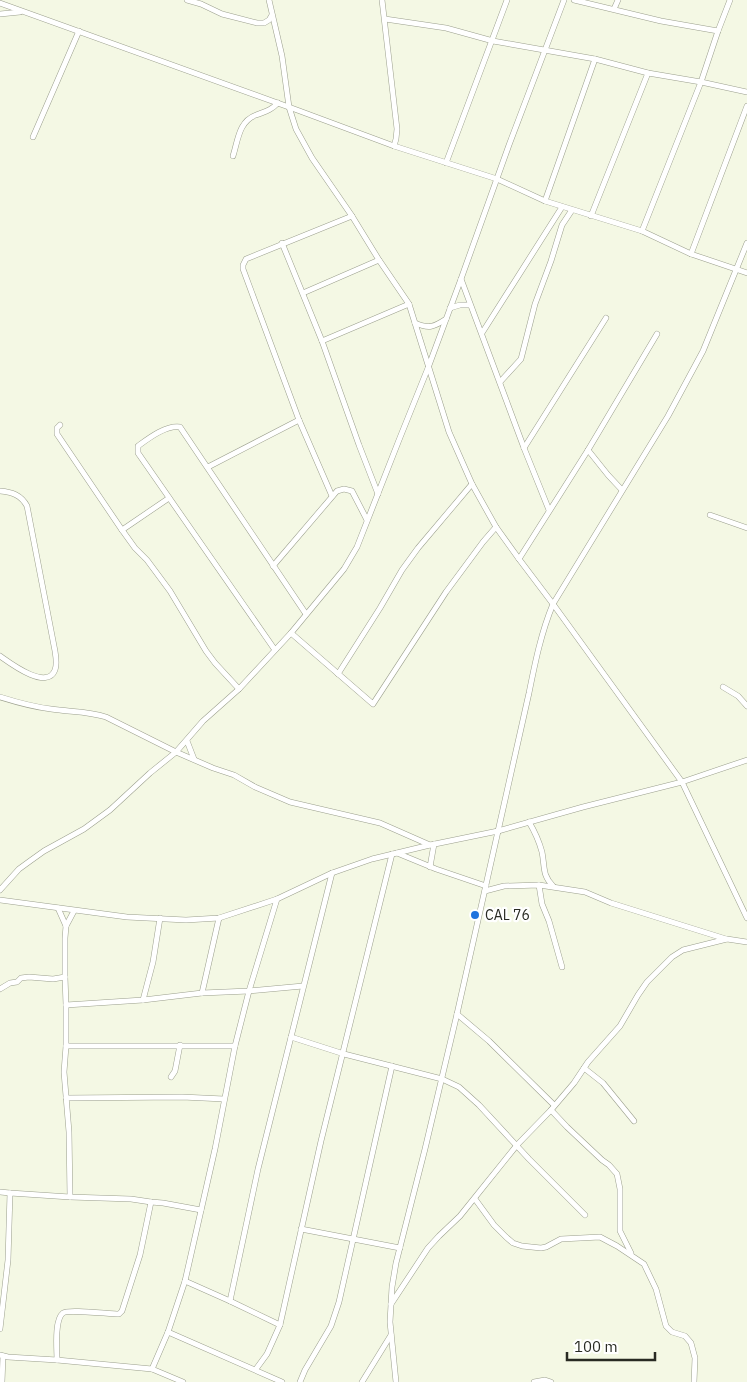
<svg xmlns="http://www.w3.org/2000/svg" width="747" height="1382" font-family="'IBM Plex Sans',sans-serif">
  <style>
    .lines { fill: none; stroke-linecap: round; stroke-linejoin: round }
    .street-casing { stroke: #9b9f8d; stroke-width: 6 }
    .street { stroke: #fff; stroke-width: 5 }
    .poi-dot { fill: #1f73de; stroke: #fff; stroke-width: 2 }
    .labels { text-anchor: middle; stroke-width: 4.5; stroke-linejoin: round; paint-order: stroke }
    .poi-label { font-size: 14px; fill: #282a22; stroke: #fff; text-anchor: start }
  </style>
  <rect width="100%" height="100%" fill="#f4f8e4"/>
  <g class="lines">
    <g class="street-casing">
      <g id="street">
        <polyline points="187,0 201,4 222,14 257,23 264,23 269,20 272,15"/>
        <polyline points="269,0 282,56 289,107 296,129 312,158 352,216 379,260 409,304 449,432 472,484 496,527 519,559 553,604 682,782 747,918"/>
        <polyline points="382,0 397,129 396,139 394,146"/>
        <polyline points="574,0 661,21 718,31"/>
        <polyline points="0,3 297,110 394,146 497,179 545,201 642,231 691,254 747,273"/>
        <polyline points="614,9 618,0"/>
        <polyline points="0,14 20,12"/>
        <polyline points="385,19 446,28 493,41 595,59 648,73 701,82 747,92"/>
        <polyline points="33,137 79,31"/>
        <path d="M233 156C238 140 239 121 256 115 266 111 270 111 278 103"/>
        <polyline points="446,163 507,0"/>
        <polyline points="545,201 595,59"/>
        <polyline points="591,216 648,73"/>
        <polyline points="642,231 701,82 718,31 730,0"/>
        <polyline points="282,243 322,341 359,445 378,494"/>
        <polyline points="691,254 747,106"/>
        <polyline points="461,279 524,448 549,510"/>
        <polyline points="303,293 379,260"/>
        <polyline points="450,308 460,305 470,305"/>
        <path d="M415 323C429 329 434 327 446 319"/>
        <polyline points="482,333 562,207"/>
        <polyline points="322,341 409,304"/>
        <polyline points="500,382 521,359 535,304 551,261 562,225 572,210"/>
        <polyline points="60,425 57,428 57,434 122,530 135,548 147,560 170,591 206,651 215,663 239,689"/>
        <polyline points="524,448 606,318"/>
        <polyline points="588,450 608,475 622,490"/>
        <polyline points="208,467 299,420"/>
        <path d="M0 491C12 492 21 495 27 506L55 651C56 657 57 665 55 670 47 691 10 663 0 656"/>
        <polyline points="332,496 299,420 243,269 243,265 246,259 352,216"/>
        <polyline points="710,515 747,528"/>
        <polyline points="122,530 169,498"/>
        <polyline points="519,559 588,450 657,334"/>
        <polyline points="273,566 337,491 344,489 352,491 367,520"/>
        <polyline points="291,633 373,704 446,592 483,542 496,527"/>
        <path d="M275 650 138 453V446C149 438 166 425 180 427L306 614"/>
        <polyline points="338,674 380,608 402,570 418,548 472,484"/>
        <polyline points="723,687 738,696 747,706"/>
        <path d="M0 697C16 702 34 707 51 709 70 712 88 711 106 717L176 752 213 768 234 775 255 787 290 802 380 823 430 845"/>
        <polyline points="187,741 194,759"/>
        <path d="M529 822C535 832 539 841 542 852 545 867 542 875 553 886"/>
        <polyline points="397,853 436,869 486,886"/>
        <polyline points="430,867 434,844"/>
        <polyline points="539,885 542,904 549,921 562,967"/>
        <polyline points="0,890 19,869 30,861 44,851 84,829 110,810 150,773 176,752 203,721 239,689 291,633 344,569 357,547 399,440 428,368 461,279 509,145 564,0"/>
        <polyline points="485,891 504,886 539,885 585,892 611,903 726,939"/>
        <polyline points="0,900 127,917 186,920 219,918 277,899 332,873 372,859 430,845 498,831 583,807 682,782 747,760"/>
        <polyline points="58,908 66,926 65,938 65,977 66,1005 66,1046 64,1072 69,1132 70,1197"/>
        <polyline points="66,926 74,911"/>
        <polyline points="0,989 10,983 17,982 21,978 29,977 53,979 65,977"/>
        <polyline points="202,993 219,918"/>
        <polyline points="143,1000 153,962 160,918"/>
        <polyline points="66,1005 143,1000 202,993 249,991 303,986"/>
        <polyline points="457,1014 489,1041 554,1105"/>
        <polyline points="291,1037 344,1054 442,1079 459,1087 479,1105 529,1159 585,1215"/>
        <polyline points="66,1046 235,1046"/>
        <polyline points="584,1068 603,1083 634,1121"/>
        <polyline points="171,1077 175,1071 180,1045"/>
        <polyline points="66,1098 182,1097 224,1099"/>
        <polyline points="551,1110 567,1127 602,1160 609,1165 617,1174 620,1189 620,1231 631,1253"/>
        <polyline points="0,1192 10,1193"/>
        <polyline points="475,1199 494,1225 506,1237 513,1243 522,1246 541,1248 546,1247 561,1239 600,1237 617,1246 644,1264 656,1289 666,1326 672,1332 685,1336 691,1343 695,1358 694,1382"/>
        <polyline points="301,1229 400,1248"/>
        <polyline points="185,1281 230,1301 280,1325"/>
        <polyline points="230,1301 258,1169 332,873"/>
        <polyline points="391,1304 428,1248 439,1236 460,1216 517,1145 551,1110 574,1083 588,1062 620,1026 638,995 647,982 672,957 683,950 727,939 747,942"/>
        <polyline points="0,1329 8,1260 10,1193 70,1197 131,1199 151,1202 163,1203 201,1210"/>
        <polyline points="168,1332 282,1382"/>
        <polyline points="0,1355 8,1357 57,1360 152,1369 183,1382"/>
        <path d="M57 1360C57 1350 54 1320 63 1313 68 1309 109 1314 119 1314L122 1311 140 1255 151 1202"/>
        <polyline points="152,1369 168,1332 185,1281 215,1149 235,1046 249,991 277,899"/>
        <polyline points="256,1369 267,1354 280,1325 321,1141 392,854"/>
        <polyline points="2,1382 3,1356"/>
        <polyline points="300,1382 305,1370 331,1326 339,1302 392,1066"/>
        <polyline points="362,1382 391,1335"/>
        <path d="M396 1382 390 1322 392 1287 396 1263 425 1149 457 1014 529 693C535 663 541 633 553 604L668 416 703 351 747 243"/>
        <polyline points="534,1382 545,1380 551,1382"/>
      </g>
    </g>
    <use href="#street" class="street"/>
  </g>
  <circle class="poi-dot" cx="475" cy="915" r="5"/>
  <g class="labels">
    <g class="poi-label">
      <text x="485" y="920">CAL 76</text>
    </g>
  </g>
  <path d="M567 1352v8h88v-8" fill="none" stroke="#282a22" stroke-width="2.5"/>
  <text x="574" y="1352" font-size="15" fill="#282a22" stroke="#ffffff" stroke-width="4" paint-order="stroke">100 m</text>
</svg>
